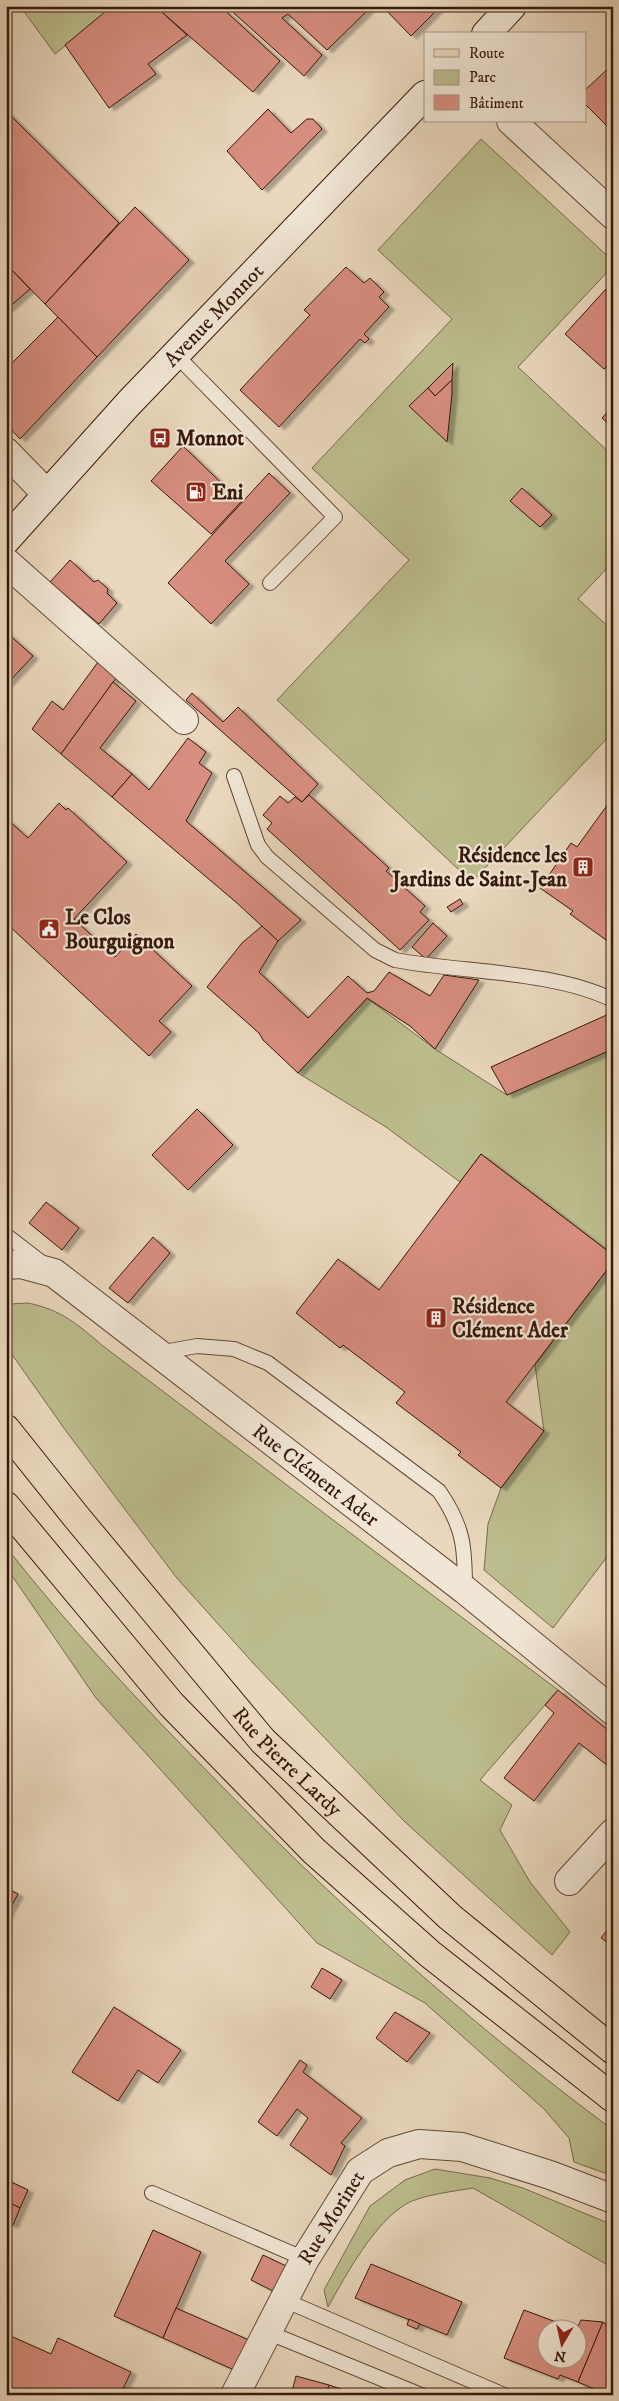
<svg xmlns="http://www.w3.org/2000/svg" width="619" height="2401" font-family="'IM FELL DW Pica',serif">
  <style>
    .green { fill: #bcbd8e; stroke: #796a4c }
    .building { fill: #d88e80; stroke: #36180b; filter: url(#shadow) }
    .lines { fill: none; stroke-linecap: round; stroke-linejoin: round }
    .lane-casing { stroke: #634838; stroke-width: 16 }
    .street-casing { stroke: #634838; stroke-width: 30 }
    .secondary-casing { stroke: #36180b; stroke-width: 30 }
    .primary-casing { stroke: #36180b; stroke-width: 30 }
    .lane { stroke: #f1e6d5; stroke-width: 14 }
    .street { stroke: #f1e6d5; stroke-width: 28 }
    .secondary { stroke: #f1e6d5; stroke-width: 28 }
    .primary { stroke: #ead8be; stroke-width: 28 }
    .labels { text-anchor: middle; stroke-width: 4.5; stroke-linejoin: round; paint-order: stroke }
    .street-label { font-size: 21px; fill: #36180b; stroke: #f1e6d5 }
    .poi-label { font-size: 21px; font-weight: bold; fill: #36180b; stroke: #f1e6d5; text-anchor: start }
  </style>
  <defs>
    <filter id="shadow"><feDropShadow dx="5.5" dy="3" stdDeviation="1" flood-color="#0004"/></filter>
  </defs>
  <rect width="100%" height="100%" fill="#ead8be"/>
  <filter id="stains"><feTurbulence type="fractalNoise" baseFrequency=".004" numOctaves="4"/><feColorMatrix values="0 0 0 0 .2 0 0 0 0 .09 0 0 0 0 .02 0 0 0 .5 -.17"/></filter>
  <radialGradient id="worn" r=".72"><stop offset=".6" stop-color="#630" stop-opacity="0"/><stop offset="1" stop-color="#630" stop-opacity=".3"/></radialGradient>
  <g class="green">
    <polygon points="20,6 113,6 55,54"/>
    <polygon points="481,139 613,261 613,266 518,367 613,456 613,562 578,599 613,631 613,732 472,882 277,700 409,560 312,468 452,319 378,250"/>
    <polygon points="367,998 435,1049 507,1095 613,1049 613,1255 481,1154 460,1182 386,1127 298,1073"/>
    <polygon points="613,1262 613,1549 553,1628 484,1570 488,1524 501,1488 544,1431 535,1365"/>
    <path d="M28 1303C62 1310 77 1324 103 1346L558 1690 480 1780 512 1805 500 1830 530 1882 570 1932 552 1955 405 1822 254 1664 176 1577 66 1431 6 1346V1307L10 1304Z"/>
    <path d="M6 1547C68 1626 137 1700 207 1771 333 1901 468 2022 613 2130V2176L574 2162 569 2138 544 2109 425 2003 317 1943 96 1698 6 1567Z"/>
    <path d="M435 2169 490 2178 523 2188 613 2225V2268L473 2188C456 2191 421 2195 406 2204 374 2223 346 2275 328 2307L324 2290 370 2206 405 2180Z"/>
  </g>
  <g class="building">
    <polygon points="112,6 155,6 187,35 148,64 156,74 109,108 65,45"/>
    <polygon points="155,6 220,6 280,61 253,92"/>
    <polygon points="226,6 372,6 327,50 288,14 282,18 322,55 304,76"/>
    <polygon points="382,6 441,6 411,36"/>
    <polygon points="613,64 613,132 585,104 585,90"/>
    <polygon points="268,109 291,133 307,119 313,119 322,129 262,190 227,151"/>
    <polygon points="6,111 119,223 45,304 6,264"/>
    <polygon points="135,207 189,260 97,357 45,304"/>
    <polygon points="6,264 30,289 6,310"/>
    <polygon points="346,267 364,283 370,278 384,292 379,297 389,307 364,334 369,339 365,343 360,339 279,427 240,390 310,315 304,310"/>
    <polygon points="606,289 613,295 613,360 604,369 565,334"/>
    <polygon points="58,317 97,357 20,439 6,424 6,369"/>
    <polygon points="453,363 452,380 435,396 428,388"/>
    <polygon points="452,380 452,394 447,442 409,406 428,388 435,396"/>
    <polygon points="613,406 613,428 602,418"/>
    <polygon points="183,446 241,502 211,534 151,481"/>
    <polygon points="269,473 290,493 225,561 249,584 211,624 168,583"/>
    <polygon points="522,488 552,515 540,527 510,501"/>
    <polygon points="70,560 94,582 98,580 108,589 107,593 117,603 99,624 50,582"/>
    <polygon points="6,632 33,656 6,685"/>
    <polygon points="101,658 119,674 61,754 32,729 52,701 63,710"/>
    <polygon points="113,682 136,701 100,748 132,774 112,797 61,754"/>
    <polygon points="192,693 223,722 238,707 318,784 302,802 186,700"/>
    <polygon points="188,738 206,752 199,763 212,773 186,821 301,920 278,941 237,903 112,797 132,774 149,790"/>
    <polygon points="309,795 389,868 386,871 425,906 420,912 429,920 400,950 267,829 272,823 263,815 280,796 288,803 295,797 302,802"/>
    <polygon points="59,803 66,810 68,808 127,862 74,919 115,957 136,934 192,986 159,1021 171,1032 149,1056 6,923 6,822 8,820 28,838"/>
    <polygon points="608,804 613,807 613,937 609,942 570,914 573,911 540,888 571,843 577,847"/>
    <polygon points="460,899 463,904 451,912 447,907"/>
    <polygon points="433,923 447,936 426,959 412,947"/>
    <polygon points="262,926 278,941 259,972 308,1018 348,976 367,993 374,991 389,972 430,996 444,975 479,980 435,1049 410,1026 367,998 298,1073 263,1040 259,1033 207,987 242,943"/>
    <polygon points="611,1013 613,1049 507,1095 491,1067"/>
    <polygon points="197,1109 233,1145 188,1190 152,1155"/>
    <polygon points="481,1154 613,1255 613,1262 506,1402 544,1431 501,1488 458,1455 461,1452 396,1403 405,1392 343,1345 340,1348 296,1313 338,1259 379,1290"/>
    <polygon points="46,1202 79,1228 62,1250 29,1223"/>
    <polygon points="153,1237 170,1253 128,1303 109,1288"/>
    <polygon points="558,1690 613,1734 613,1761 608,1766 579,1743 534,1801 504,1778 554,1713 545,1705"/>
    <polygon points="6,1888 18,1894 6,1916"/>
    <polygon points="613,1922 613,1946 601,1938"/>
    <polygon points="322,1968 342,1980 330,1999 311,1987"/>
    <polygon points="114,2007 181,2050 158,2083 138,2070 118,2101 72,2072"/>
    <polygon points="395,2012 430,2033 407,2062 376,2038"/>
    <polygon points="300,2060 307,2065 303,2072 362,2118 341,2143 345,2146 331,2175 290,2145 308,2118 297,2109 277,2136 258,2122"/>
    <polygon points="7,2180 28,2190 20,2208 6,2201"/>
    <polygon points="6,2201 20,2208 13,2225 6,2223"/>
    <polygon points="153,2230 201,2252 163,2338 114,2316"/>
    <polygon points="263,2255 286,2266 273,2291 251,2280"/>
    <polygon points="371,2264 462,2302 447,2335 355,2298"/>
    <polygon points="176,2308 249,2340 234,2370 163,2338"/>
    <polygon points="524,2310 572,2328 546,2328 546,2358 576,2358 576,2330 581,2320 603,2322 578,2382 560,2375 558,2379 504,2358"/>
    <polygon points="409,2319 420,2324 417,2329 407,2325"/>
    <polygon points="603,2322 613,2330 613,2395 597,2395 593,2393 594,2389 578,2382"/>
    <polygon points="6,2334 51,2354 58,2338 131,2372 120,2395 6,2395"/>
    <polygon points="296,2376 329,2385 326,2395 291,2395"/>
    <polygon points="329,2385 347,2391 346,2395 326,2395"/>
  </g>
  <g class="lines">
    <g class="lane-casing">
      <g id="lane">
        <polyline points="175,354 335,517 270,583"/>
        <path d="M234 776 258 845 267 857 375 950 395 960C463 973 551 970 613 1000"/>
        <polyline points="6,1235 41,1262"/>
        <path d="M158 1353 197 1346 234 1349 268 1363 439 1491C464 1527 465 1548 465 1590"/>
        <polyline points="152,2193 305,2259"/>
        <polyline points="284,2300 504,2395"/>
        <polyline points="267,2332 421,2395"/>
      </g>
    </g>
    <g class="street-casing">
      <g id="street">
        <polyline points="511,121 613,215"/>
        <polyline points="6,452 47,494"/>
        <polyline points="6,562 184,720"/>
        <path id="s1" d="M6 1265 21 1264 54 1273 465 1590 613 1711"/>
        <polyline points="569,1881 613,1833"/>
        <path id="s2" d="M235 2395 305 2259 360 2171 388 2153 419 2144 462 2147 550 2175 613 2199"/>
      </g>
    </g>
    <g class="secondary-casing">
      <g id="secondary">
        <polyline points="486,34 512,6"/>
        <path id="s3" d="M6 540 129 403 425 95"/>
      </g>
    </g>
    <g class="primary-casing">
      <g id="primary">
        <path id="s4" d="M6 1429 78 1519 263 1741 450 1917 613 2050"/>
        <polyline points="6,1506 171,1704 314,1851 430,1954 613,2098"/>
      </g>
    </g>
    <use href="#lane" class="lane"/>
    <use href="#street" class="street"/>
    <use href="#secondary" class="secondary"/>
    <use href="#primary" class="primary"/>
  </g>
  <defs>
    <g id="bus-square" transform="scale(1.125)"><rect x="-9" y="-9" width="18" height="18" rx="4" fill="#8f2418" stroke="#f1e6d5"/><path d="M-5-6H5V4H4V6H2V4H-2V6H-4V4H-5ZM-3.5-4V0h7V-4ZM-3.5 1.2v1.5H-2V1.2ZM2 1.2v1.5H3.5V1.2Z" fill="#fff"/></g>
    <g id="fuel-square" transform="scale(1.125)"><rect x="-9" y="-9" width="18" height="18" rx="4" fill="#8f2418" stroke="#f1e6d5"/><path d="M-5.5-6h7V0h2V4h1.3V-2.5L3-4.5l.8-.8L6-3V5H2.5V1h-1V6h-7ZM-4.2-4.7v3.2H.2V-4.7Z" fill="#fff"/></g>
    <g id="building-square" transform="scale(1.125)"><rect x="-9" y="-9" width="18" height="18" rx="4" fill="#8f2418" stroke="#f1e6d5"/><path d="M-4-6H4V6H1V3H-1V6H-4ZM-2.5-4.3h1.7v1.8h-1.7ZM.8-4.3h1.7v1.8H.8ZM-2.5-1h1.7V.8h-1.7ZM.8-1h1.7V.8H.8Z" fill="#fff"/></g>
    <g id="civic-square" transform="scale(1.125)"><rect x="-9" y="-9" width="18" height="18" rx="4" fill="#8f2418" stroke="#f1e6d5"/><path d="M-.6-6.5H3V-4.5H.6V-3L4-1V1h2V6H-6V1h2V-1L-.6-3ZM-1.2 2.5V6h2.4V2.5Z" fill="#fff"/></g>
  </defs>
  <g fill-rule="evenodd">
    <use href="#bus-square" x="160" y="438"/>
    <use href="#fuel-square" x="196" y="492"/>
    <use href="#building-square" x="583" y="867"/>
    <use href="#civic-square" x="49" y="929"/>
    <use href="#building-square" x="436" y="1318"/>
  </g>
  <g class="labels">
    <g class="street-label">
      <text dy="7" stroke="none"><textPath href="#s3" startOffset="306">Avenue Monnot</textPath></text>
      <text dy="7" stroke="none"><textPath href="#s1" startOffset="380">Rue Clément Ader</textPath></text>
      <text dy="7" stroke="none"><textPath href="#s4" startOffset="436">Rue Pierre Lardy</textPath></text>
      <text dy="7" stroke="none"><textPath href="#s2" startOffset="202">Rue Morinet</textPath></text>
    </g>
    <g class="poi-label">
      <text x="176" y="445">Monnot</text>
      <text x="212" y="499">Eni</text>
      <text x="567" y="862" text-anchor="end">Résidence les<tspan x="567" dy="24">Jardins de Saint-Jean</tspan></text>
      <text x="65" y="924">Le Clos<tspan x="65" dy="24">Bourguignon</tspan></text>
      <text x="452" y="1313">Résidence<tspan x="452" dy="24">Clément Ader</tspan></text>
    </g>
  </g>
  <rect width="619" height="2401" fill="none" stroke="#ead8be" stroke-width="25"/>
  <rect x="8" y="8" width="604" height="2386" fill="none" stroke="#36180b" stroke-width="2.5"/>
  <rect x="12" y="12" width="594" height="2376" fill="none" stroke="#36180b"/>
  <rect x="424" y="32" width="162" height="90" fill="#f1e6d5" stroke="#a69484"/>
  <rect x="434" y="49" width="25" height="8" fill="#ead8be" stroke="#a69484"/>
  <text x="469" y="58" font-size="15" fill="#36180b">Route</text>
  <rect x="434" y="70" width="25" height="15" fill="#bcbd8e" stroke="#a69484"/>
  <text x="469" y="82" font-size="15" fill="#36180b">Parc</text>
  <rect x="434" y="95" width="25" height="15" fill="#d88e80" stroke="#a69484"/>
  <text x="469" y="108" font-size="15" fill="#36180b">Bâtiment</text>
  <g transform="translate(562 2344) rotate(189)"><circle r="24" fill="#f1e6d5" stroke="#a69484"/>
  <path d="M0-4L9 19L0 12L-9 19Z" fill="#8f2418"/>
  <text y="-8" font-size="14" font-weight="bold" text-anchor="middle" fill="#36180b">N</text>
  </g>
  <rect width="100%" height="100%" filter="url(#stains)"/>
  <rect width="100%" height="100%" fill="url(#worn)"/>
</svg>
